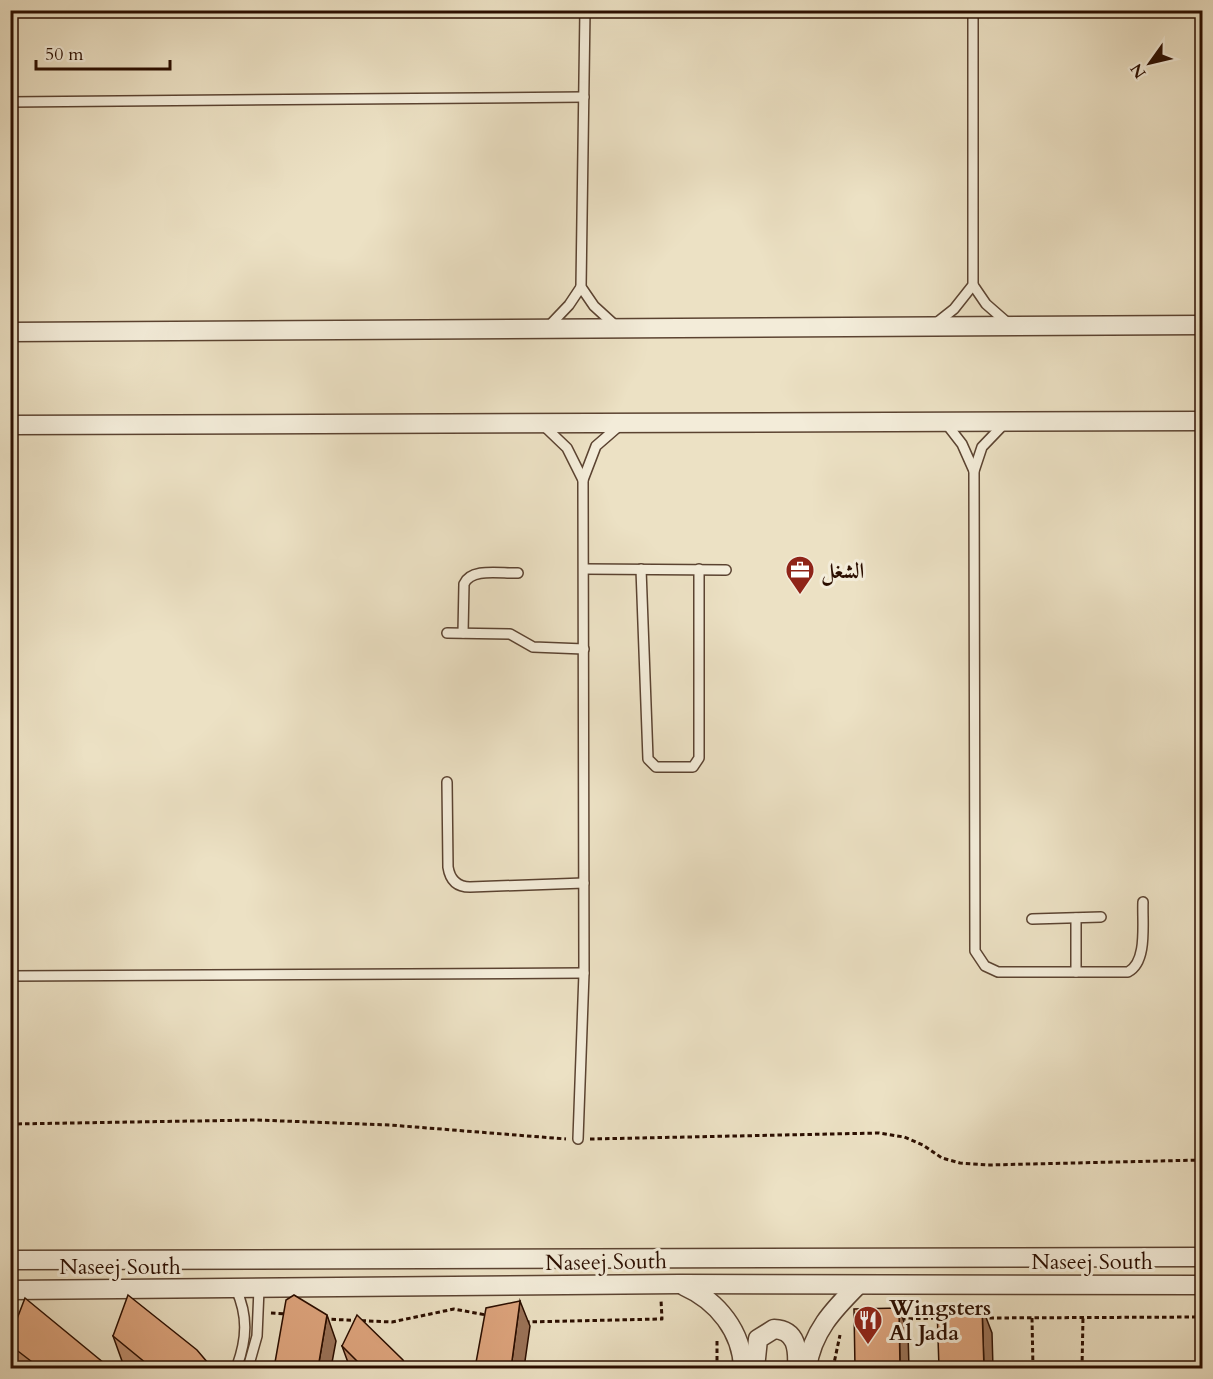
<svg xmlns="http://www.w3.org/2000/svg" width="1213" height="1379" font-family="Cardo,Amiri,serif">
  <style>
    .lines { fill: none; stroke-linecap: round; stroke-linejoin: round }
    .lane-casing { stroke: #5b4331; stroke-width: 12 }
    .street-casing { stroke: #5b4331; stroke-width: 21 }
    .path { stroke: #2b0e00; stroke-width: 3; stroke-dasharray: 4.5 3; stroke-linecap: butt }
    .lane { stroke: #f3ecd9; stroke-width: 9 }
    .street { stroke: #f3ecd9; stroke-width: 18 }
    .wall { fill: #bd8c6b; stroke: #2b0e00; stroke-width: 1.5 }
    .shaded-wall { fill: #9a7257; stroke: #2b0e00; stroke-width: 1.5 }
    .building { fill: #dca37c; stroke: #2b0e00; stroke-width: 1.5 }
    .labels { text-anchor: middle; stroke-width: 6; stroke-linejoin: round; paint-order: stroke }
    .poi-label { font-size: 22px; font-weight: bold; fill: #2b0e00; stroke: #f3ecd9; text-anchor: start }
    .street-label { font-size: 22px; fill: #2b0e00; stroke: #f3ecd9 }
  </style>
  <rect width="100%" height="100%" fill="#ece1c4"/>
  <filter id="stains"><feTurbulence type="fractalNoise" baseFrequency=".00333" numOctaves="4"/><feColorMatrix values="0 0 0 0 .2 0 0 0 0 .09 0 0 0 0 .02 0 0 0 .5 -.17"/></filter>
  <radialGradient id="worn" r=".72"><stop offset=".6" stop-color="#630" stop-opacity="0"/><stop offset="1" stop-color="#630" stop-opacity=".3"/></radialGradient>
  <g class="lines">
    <g class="lane-casing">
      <g id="lane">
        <polyline points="585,10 581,287 594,306 617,327"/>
        <polyline points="10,102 584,97"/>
        <polyline points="973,285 986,304 1010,325"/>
        <polyline points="935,324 954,309 973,285 973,10"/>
        <polyline points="549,326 569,305 581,287"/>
        <polyline points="945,422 962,444 974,471"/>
        <path d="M1005 423 982 447 974 471 975 951 985 966 998 972H1128C1148 962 1142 922 1143 902"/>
        <polyline points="543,425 567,448 583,480"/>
        <polyline points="584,569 726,570"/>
        <polyline points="641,569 648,759 656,767 693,767 699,758 699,569"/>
        <polyline points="447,633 510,634 533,647 584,649"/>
        <path d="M463 633 464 584C471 567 502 574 518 573"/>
        <path d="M447 782 448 867C450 880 457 887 470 887L584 883"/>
        <polyline points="1032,919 1101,917"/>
        <polyline points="1076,972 1076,918"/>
        <polyline points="10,976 584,973"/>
        <polyline points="578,1139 584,973 583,480 596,446 619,426"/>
        <path d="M236 1289C248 1316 247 1338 237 1366"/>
        <polyline points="248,1368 257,1336 259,1289"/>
      </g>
    </g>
    <g class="street-casing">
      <g id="street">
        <polyline points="10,332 1202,325"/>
        <polyline points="10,425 1202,421"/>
        <polyline points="10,1260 1202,1257"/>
        <path d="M684 1286C718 1301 742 1332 743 1368"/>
        <polyline points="10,1290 680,1284 1202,1285"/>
        <path d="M755 1368 758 1339 774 1329C797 1330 798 1350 797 1368"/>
        <path d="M807 1368C812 1332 833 1310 858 1285"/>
      </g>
    </g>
    <g class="path">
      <polyline points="10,1124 256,1120 390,1125 566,1139"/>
      <polyline points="590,1139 879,1133 904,1137 923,1145 942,1158 960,1163 988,1165 1202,1160"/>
      <polyline points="271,1313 288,1314"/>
      <polyline points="982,1318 1202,1317"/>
      <polyline points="1032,1318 1033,1368"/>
      <polyline points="324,1319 392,1322 454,1309 486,1315"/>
      <polyline points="901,1319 940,1318"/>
      <polyline points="525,1322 662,1319 661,1300"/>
      <polyline points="717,1341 717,1368"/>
      <polyline points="833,1368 840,1335"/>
      <polyline points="1082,1368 1083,1317"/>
    </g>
    <use href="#lane" class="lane"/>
    <use href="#street" class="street"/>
  </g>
  <g class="wall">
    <polygon points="113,1336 210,1368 131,1368 122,1361"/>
    <polygon points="10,1337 110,1368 18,1368 10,1349"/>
    <polygon points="342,1346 407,1368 350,1368"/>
  </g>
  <g class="shaded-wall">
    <polygon points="520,1301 530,1326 524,1368 511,1368"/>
    <polygon points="982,1307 992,1333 993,1368 984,1368"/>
    <polygon points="899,1308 908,1333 909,1368 900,1368"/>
    <polygon points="327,1315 336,1341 331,1368 318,1368"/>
  </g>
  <g class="building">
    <polygon points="128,1295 197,1350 208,1363 210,1368 152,1368 113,1336"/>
    <polygon points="294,1295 327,1315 318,1368 274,1368 286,1300"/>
    <polygon points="25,1298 110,1368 40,1368 10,1345 10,1337"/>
    <polygon points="520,1301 511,1368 475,1368 486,1308"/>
    <polygon points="982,1307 984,1368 939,1368 937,1308"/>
    <polygon points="899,1308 900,1368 855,1368 854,1309"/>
    <polygon points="357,1315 403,1360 407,1368 364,1368 342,1346"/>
  </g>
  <defs>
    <g id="office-pin" transform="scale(1.5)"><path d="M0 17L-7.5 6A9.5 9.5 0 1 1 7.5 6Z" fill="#8f2418" stroke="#f3ecd9"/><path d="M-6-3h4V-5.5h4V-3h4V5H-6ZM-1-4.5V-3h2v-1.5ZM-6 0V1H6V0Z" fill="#fff"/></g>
    <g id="restaurant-pin" transform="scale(1.5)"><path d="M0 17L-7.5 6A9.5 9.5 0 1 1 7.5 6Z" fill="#8f2418" stroke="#f3ecd9"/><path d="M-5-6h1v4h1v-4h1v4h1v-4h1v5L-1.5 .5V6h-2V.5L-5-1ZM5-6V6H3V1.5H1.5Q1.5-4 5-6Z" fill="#fff"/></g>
  </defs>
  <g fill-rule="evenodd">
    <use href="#office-pin" x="800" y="570"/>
    <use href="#restaurant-pin" x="868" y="1320"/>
  </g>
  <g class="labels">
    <g class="poi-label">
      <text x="821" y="578">الشغل</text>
      <text x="889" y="1315">Wingsters<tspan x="889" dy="25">Al Jada</tspan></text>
    </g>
    <g class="street-label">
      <text transform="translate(606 1261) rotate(-1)" y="8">Naseej South</text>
      <text x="1092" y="1269">Naseej South</text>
      <text x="120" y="1274">Naseej South</text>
    </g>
  </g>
  <rect width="1213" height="1379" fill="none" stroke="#ece1c4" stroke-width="36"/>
  <rect x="12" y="12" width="1189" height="1355" fill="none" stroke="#2b0e00" stroke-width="3"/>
  <rect x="18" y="18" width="1177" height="1343" fill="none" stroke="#2b0e00" stroke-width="1.5"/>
  <g transform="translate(1150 63) rotate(236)" stroke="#f3ecd9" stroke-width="4.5" paint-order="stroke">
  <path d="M0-4.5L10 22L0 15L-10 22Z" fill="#2b0e00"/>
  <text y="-9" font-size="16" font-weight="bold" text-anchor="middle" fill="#2b0e00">N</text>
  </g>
  <path d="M36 60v9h134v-9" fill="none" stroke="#2b0e00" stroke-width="3"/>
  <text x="45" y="60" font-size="18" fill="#2b0e00" stroke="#f3ecd9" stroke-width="4.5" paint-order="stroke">50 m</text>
  <rect width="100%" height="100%" filter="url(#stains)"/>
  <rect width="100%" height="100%" fill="url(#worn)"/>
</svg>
